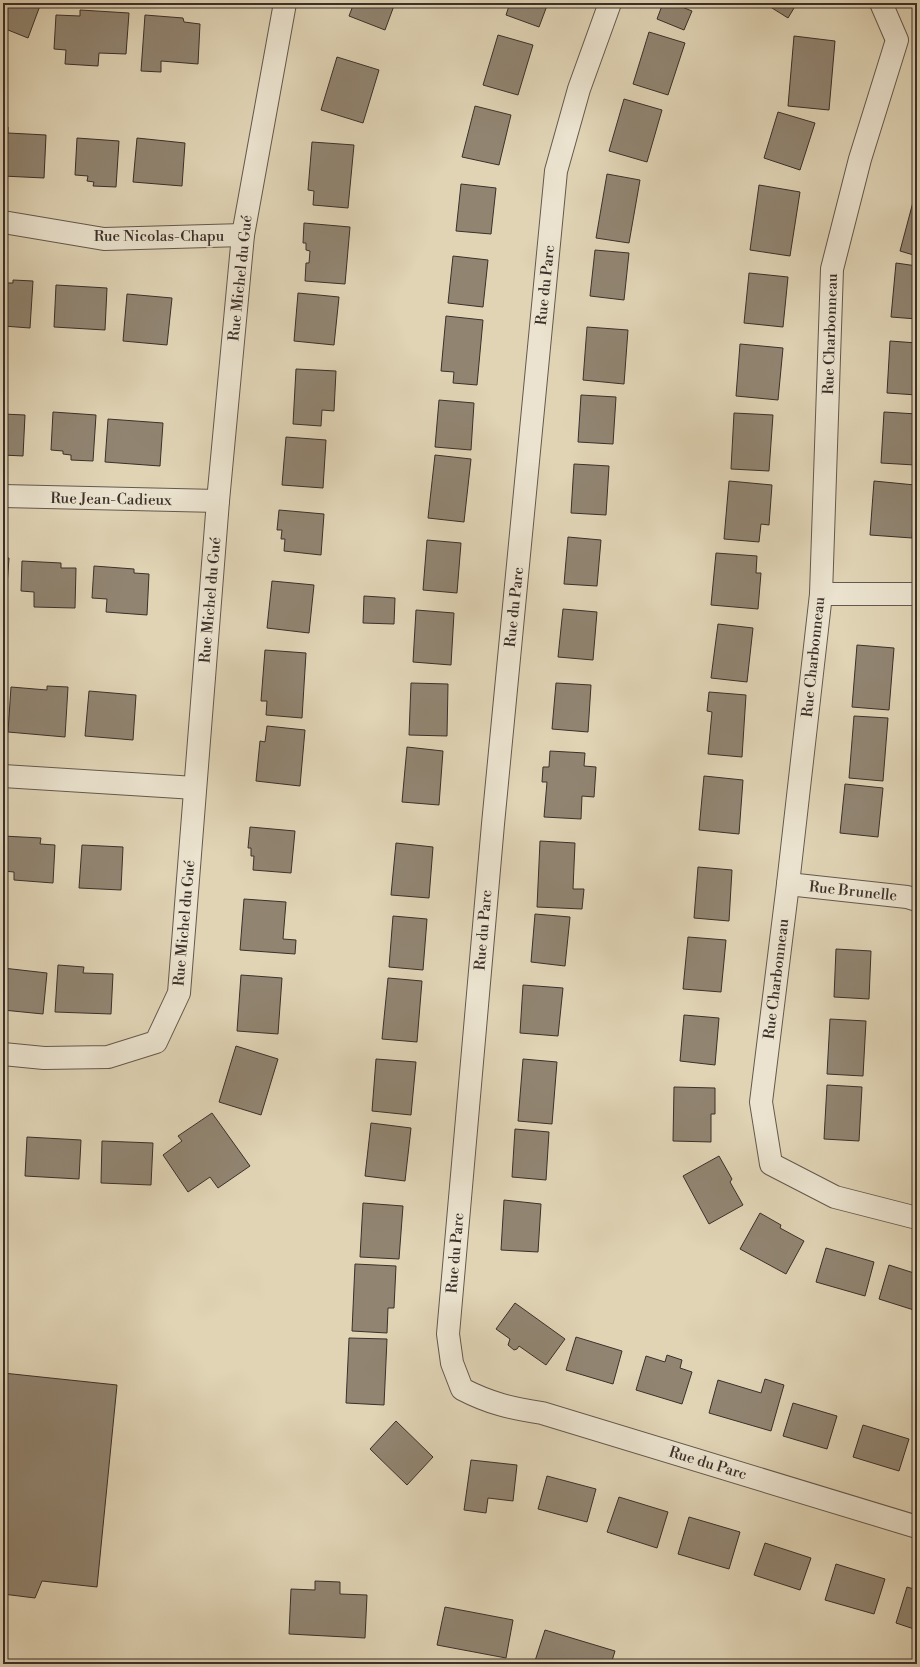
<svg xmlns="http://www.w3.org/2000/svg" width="920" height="1667" font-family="'Libre Bodoni',serif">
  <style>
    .building { fill: #918572; stroke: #3b302a }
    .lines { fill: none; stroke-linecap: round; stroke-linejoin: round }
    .street-casing { stroke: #64594d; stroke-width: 24 }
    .street { stroke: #ebe3cf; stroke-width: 22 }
    .labels { text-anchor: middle; stroke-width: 3; stroke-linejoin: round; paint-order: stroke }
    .street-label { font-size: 15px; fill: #3b302a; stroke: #ebe3cf }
  </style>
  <rect width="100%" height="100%" fill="#e0d4b5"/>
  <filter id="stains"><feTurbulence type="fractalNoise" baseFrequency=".005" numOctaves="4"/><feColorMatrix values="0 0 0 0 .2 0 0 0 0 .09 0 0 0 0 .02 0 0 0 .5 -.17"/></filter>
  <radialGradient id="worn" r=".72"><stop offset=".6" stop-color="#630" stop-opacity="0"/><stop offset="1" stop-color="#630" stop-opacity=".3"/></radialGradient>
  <g class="building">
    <polygon points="3,3 41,3 28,38 3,28"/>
    <polygon points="354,3 395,3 385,30 349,16"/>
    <polygon points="510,3 548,3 539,27 506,15"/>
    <polygon points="663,3 672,3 692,11 684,30 657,19"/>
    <polygon points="764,3 797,3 788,18"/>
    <polygon points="80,10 129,13 126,54 99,53 98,66 65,64 66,50 54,49 56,15 80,16"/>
    <polygon points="145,15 183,18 184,22 200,24 198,64 161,61 161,72 141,71"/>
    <polygon points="649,32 685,43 668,95 633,84"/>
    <polygon points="498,35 533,45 518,95 483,85"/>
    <polygon points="794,36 835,41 829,110 788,106"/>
    <polygon points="337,57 379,70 363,123 321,110"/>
    <polygon points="624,99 662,110 647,162 609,151"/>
    <polygon points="475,106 511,115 499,165 462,157"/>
    <polygon points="778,112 815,123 800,170 764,158"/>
    <polygon points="3,127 8,127 8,133 46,135 44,178 3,176"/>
    <polygon points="77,138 119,141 116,187 93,186 94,182 87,181 88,176 75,175"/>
    <polygon points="137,138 185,143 182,186 133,182"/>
    <polygon points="312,142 354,145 348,208 313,205 314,191 308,190"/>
    <polygon points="607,174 640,180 629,243 596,238"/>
    <polygon points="461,184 496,188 491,234 456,231"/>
    <polygon points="759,185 800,192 790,256 750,250"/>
    <polygon points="917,187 917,256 900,251"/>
    <polygon points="304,223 350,227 345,284 305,281 306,263 309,263 310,251 306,250 306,243 303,243"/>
    <polygon points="595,250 629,253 624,300 590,296"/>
    <polygon points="453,256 488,260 483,307 448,303"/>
    <polygon points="896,263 917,266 917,319 891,317"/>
    <polygon points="749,273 788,277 783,327 744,323"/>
    <polygon points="13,280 33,281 30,328 3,326 3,286 5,286 5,283 13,283"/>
    <polygon points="56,285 107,288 105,330 54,327"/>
    <polygon points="298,293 339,297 334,345 294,341"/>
    <polygon points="127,294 172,298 167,345 123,341"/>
    <polygon points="446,316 483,320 477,385 453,383 454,372 441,371"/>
    <polygon points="587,327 628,330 624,384 583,380"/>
    <polygon points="890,341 917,343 917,395 887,393"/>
    <polygon points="740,344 783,348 778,400 736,396"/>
    <polygon points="296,369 336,371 334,411 322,410 321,426 293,424"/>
    <polygon points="581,395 616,397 613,444 578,442"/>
    <polygon points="439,400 474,403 471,450 435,447"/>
    <polygon points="53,412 96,415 93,461 71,460 71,455 63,454 63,451 51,450"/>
    <polygon points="884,412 917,414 915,465 881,463"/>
    <polygon points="734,413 773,415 769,471 731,469"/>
    <polygon points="3,414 25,415 23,456 3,455"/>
    <polygon points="108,419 163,423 160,466 105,462"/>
    <polygon points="286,437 326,440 323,488 282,485"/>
    <polygon points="435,455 471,459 464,522 428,518"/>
    <polygon points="574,464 609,466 606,515 571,513"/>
    <polygon points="729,481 772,485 769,525 761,524 759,542 724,539"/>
    <polygon points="874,481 915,485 912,538 870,535"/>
    <polygon points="279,510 324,514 321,555 284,551 285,539 281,539 282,530 277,530"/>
    <polygon points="568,537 601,540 597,586 564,584"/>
    <polygon points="427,540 461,543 457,593 423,590"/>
    <polygon points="716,553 757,556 756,573 761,573 758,609 711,605"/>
    <polygon points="3,558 9,558 6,600 3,599"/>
    <polygon points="22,561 61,563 61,568 76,568 75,608 34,607 34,592 21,591"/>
    <polygon points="94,566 134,569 134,573 149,574 147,615 106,612 107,599 92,598"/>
    <polygon points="272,581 314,585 309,633 267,628"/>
    <polygon points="364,596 395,598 394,624 363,623"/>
    <polygon points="563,609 597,612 593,660 558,657"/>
    <polygon points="416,610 454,613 451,665 413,662"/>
    <polygon points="718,624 753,628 747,682 711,678"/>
    <polygon points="857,645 894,648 889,710 852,707"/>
    <polygon points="265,650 306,653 302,718 266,715 267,701 261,701"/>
    <polygon points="411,683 448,684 447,736 409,735"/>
    <polygon points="556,683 591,685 588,732 552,729"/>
    <polygon points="47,686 68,687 65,737 8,732 11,687 47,690"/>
    <polygon points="89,691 136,695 133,740 85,736"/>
    <polygon points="709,692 746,695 742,757 708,754 712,712 707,711"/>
    <polygon points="854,716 888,718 883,781 849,778"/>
    <polygon points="267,726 305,730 300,786 256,781 260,741 265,742"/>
    <polygon points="407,747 443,751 439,805 402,802"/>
    <polygon points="550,751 585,753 584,766 596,767 594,797 582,796 581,819 544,817 547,782 542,782 543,767 549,767"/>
    <polygon points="704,776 743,780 739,834 699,830"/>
    <polygon points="845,784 883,788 878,837 840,833"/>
    <polygon points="250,827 295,831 291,873 253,870 254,856 251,856 251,848 248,848"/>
    <polygon points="3,836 41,838 40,844 55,845 53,883 14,880 14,872 3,871"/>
    <polygon points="540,841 575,843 573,889 584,889 582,909 537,907"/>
    <polygon points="396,843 433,847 429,898 391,895"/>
    <polygon points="82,845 123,847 121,890 79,888"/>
    <polygon points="698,867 732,870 729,921 694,918"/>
    <polygon points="244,899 286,902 283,939 296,940 295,954 240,950"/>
    <polygon points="535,914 570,917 565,966 531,962"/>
    <polygon points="393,916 427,919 423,970 389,967"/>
    <polygon points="688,937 726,940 721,992 683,989"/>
    <polygon points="836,949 871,951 869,999 834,997"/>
    <polygon points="58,965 84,967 83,973 113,974 111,1014 55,1012"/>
    <polygon points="3,968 47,973 43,1014 3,1010"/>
    <polygon points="241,975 282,978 278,1034 237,1031"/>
    <polygon points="388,978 422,981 417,1042 382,1039"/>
    <polygon points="523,985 563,988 558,1036 520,1033"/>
    <polygon points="684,1015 719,1018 715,1065 680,1061"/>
    <polygon points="830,1019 866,1021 863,1076 827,1074"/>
    <polygon points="236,1046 278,1059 261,1115 219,1102"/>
    <polygon points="376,1059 416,1062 411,1115 372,1111"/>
    <polygon points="523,1059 557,1062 552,1124 518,1121"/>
    <polygon points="827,1085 862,1087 859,1141 824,1139"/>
    <polygon points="674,1087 715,1088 715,1114 711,1114 711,1142 673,1141"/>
    <polygon points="212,1113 250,1166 218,1188 210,1177 188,1192 163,1155 182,1141 178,1136"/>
    <polygon points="371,1123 411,1128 405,1181 365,1176"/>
    <polygon points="515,1129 549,1132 546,1180 512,1177"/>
    <polygon points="3,1135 5,1135 3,1166"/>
    <polygon points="27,1137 81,1140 79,1179 25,1176"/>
    <polygon points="102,1141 153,1143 151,1185 101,1183"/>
    <polygon points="719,1156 732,1179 730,1182 743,1205 709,1224 683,1176"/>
    <polygon points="504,1200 541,1204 538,1252 501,1250"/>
    <polygon points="363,1203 403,1206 399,1259 360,1257"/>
    <polygon points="760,1213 781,1225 780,1228 804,1241 786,1274 740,1249"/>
    <polygon points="826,1248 874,1262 865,1296 816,1282"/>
    <polygon points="355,1264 396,1266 394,1308 388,1308 387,1333 352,1331"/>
    <polygon points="889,1265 917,1274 917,1311 879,1299"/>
    <polygon points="515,1303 565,1339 546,1365 519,1346 517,1349 514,1350 508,1345 510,1339 496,1329"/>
    <polygon points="576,1337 622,1351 613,1384 566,1370"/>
    <polygon points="349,1338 387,1339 384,1405 346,1403"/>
    <polygon points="667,1355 682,1360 680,1368 692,1372 682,1404 636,1390 646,1356 665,1362"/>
    <polygon points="3,1373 117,1385 97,1587 42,1581 35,1598 3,1594"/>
    <polygon points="765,1379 784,1385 771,1431 709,1413 718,1380 761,1393"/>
    <polygon points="793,1403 837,1416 827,1449 783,1436"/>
    <polygon points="396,1421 433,1457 407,1485 370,1449"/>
    <polygon points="863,1425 909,1439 899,1471 853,1457"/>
    <polygon points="471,1460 517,1465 513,1501 488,1498 486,1513 464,1510"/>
    <polygon points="547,1476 596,1489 587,1522 538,1509"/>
    <polygon points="619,1497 668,1512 657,1548 607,1532"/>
    <polygon points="689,1517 740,1532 729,1569 678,1554"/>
    <polygon points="765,1543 811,1558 800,1590 754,1575"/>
    <polygon points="836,1564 885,1579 874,1614 825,1600"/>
    <polygon points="315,1581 340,1582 340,1594 367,1595 365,1638 289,1634 291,1589 315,1590"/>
    <polygon points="907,1587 917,1590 917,1630 896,1623"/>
    <polygon points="445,1607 513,1620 506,1658 437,1645"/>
    <polygon points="545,1630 615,1651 611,1664 534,1664"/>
  </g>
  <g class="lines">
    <g class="street-casing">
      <g id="street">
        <path d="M610 3 579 89 556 171 493 824 448 1334 452 1363 462 1389C491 1404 511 1408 542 1413L917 1527"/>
        <polyline points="881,3 897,40 860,159 832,269 821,594 788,884 761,1102 771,1164 835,1197 917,1218"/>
        <polyline points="3,222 104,239 243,235"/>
        <polyline points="3,496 218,501"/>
        <polyline points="821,594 917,594"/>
        <polyline points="3,776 195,788"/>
        <polyline points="788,884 907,897 917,900"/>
        <polyline points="3,1054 44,1058 108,1057 156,1042 179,993 218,501 243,235 285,3"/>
      </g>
    </g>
    <use href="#street" class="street"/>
  </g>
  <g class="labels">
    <g class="street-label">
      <text x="159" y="241">Rue Nicolas-Chapu</text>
      <text transform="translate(240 278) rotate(-84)" y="5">Rue Michel du Gué</text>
      <text transform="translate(545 285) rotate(-84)" y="5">Rue du Parc</text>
      <text transform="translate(830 334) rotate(-88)" y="5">Rue Charbonneau</text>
      <text transform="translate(111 499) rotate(1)" y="5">Rue Jean-Cadieux</text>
      <text transform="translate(210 600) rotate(-85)" y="5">Rue Michel du Gué</text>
      <text transform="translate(514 607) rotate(-84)" y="5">Rue du Parc</text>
      <text transform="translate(813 657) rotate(-84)" y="5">Rue Charbonneau</text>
      <text transform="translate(853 891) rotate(6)" y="5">Rue Brunelle</text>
      <text transform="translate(184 923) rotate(-85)" y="5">Rue Michel du Gué</text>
      <text transform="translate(483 930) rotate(-85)" y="5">Rue du Parc</text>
      <text transform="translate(776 979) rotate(-83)" y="5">Rue Charbonneau</text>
      <text transform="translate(455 1253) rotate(-85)" y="5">Rue du Parc</text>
      <text transform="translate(708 1463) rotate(17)" y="5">Rue du Parc</text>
    </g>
  </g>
  <rect width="920" height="1667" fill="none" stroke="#e0d4b5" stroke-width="16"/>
  <rect x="4" y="4" width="912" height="1659" fill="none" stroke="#3b302a" stroke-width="2"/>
  <rect x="8" y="8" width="904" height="1651" fill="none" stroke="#3b302a"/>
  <rect width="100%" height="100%" filter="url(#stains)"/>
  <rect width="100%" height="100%" fill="url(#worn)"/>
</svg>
